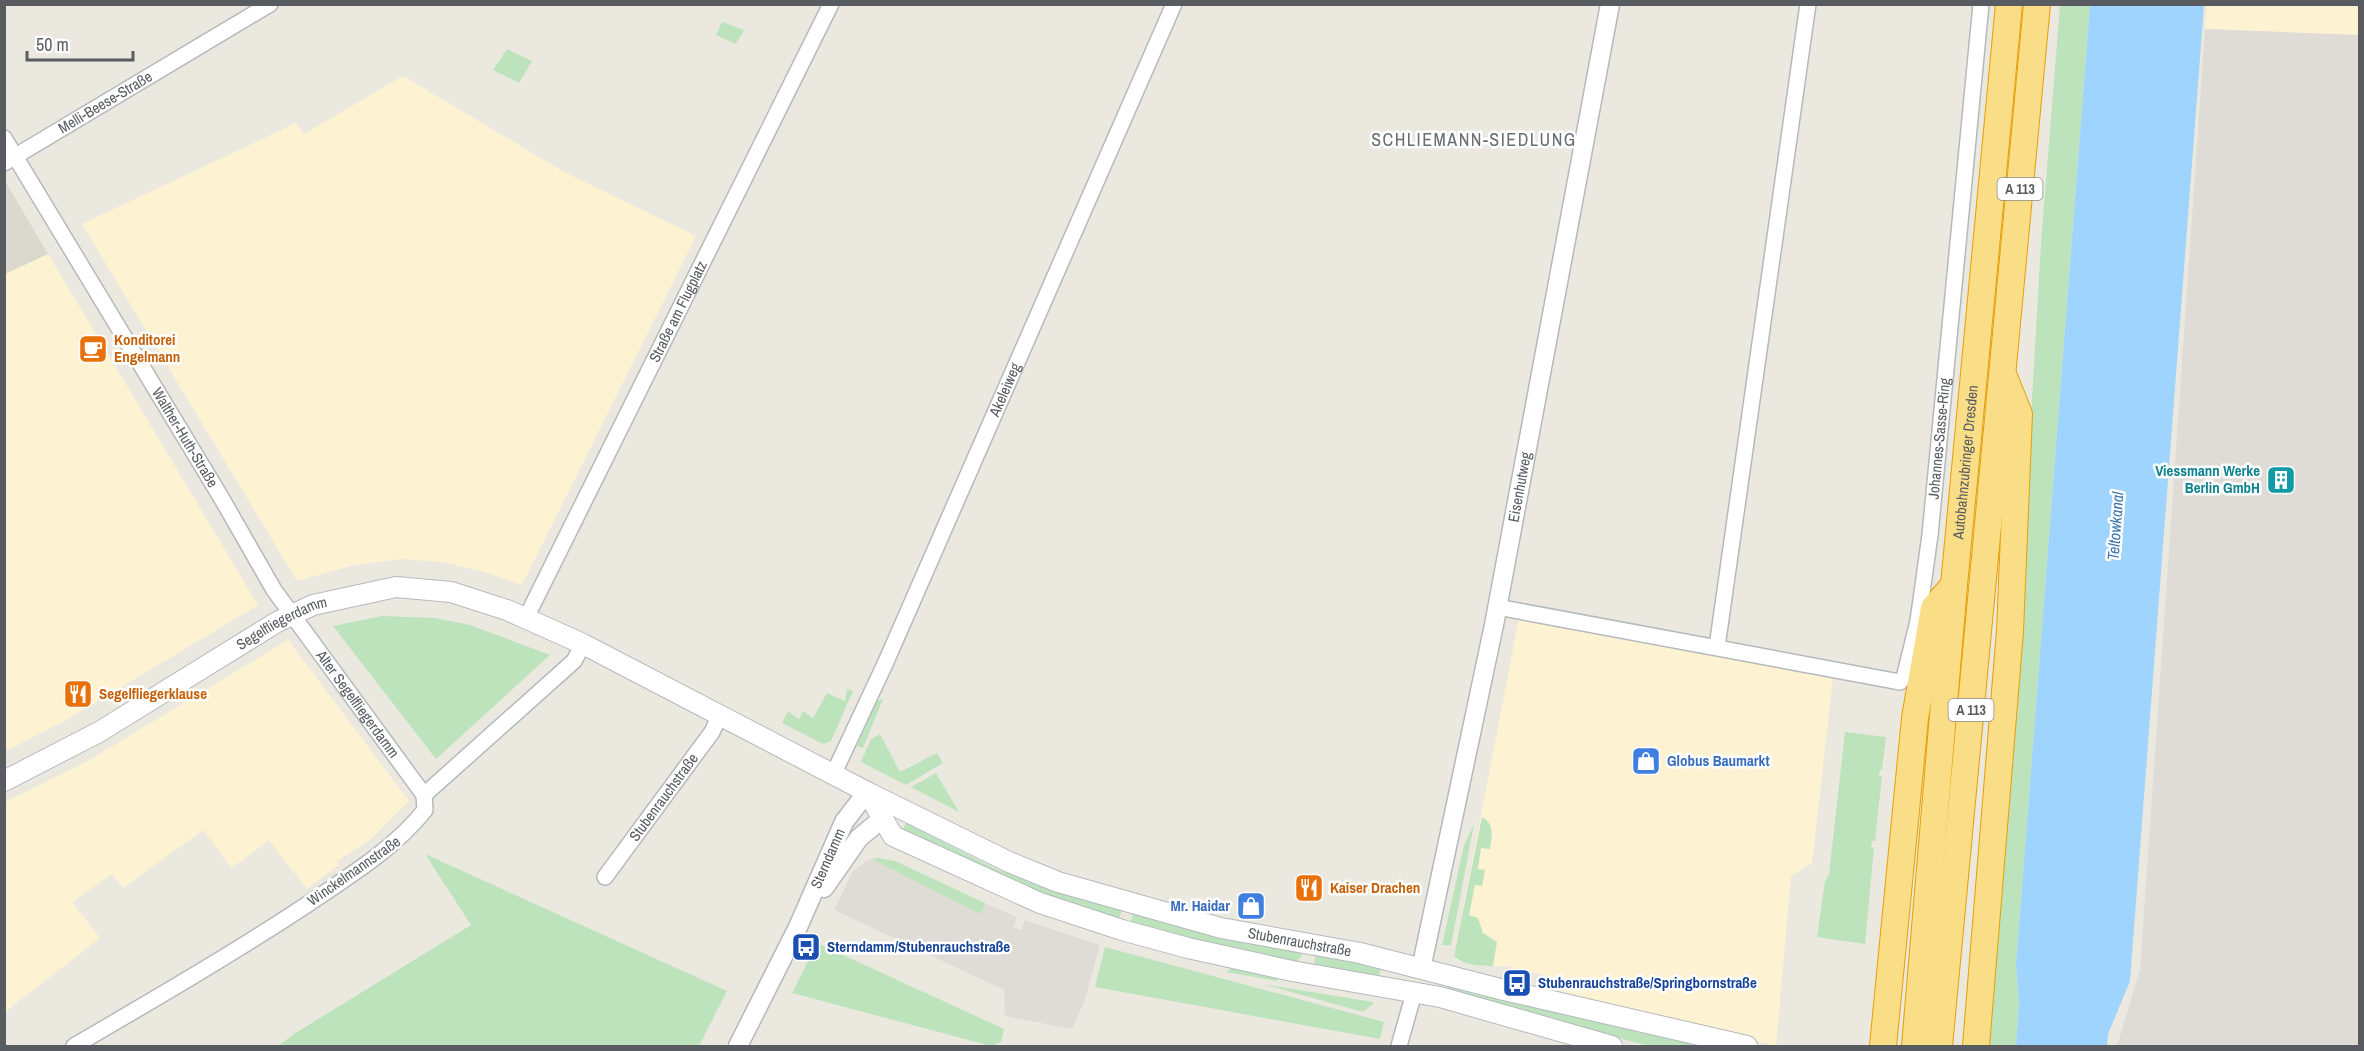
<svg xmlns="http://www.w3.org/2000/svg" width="2364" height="1051" font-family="'Archivo Narrow',sans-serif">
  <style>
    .commercial { fill: #fdf3d3 }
    .industrial { fill: #dfdcd7 }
    .education { fill: #dbd8cd }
    .green { fill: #bce3bc }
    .water { fill: #9ed4fd }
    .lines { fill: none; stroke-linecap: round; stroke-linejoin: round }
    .minor-casing { stroke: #b5b8bc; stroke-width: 18 }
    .tertiary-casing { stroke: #b5b8bc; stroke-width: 21 }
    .secondary-casing { stroke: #b5b9be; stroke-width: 22 }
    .motorway-casing { stroke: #e69f04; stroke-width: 28 }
    .minor { stroke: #fff; stroke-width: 15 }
    .tertiary { stroke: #fff; stroke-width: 18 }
    .secondary { stroke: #fff; stroke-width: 20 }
    .motorway { stroke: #fadd87; stroke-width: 26 }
    .labels { text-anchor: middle; stroke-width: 5; stroke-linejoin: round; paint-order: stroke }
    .shield { fill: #fff; stroke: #8a8d90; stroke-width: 1.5 }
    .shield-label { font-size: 14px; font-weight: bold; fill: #585c60 }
    .street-label { font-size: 15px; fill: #585c60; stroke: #fff }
    .food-label { font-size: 15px; font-weight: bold; fill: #c56008; stroke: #fff; text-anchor: start }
    .culture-label { font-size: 15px; font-weight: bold; fill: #0d838f; stroke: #fff; text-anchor: end }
    .shop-label { font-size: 15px; font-weight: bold; fill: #366cbe; stroke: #fff; text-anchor: start }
    .transit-label { font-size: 15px; font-weight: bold; fill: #164399; stroke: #fff; text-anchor: start }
    .water-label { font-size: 16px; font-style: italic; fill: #3d74ae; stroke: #fff }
    .quarter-label { font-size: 18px; letter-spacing: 1.5px; fill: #696e72; stroke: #fff }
  </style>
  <rect width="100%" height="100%" fill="#ebe9df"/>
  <g class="commercial">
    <polygon points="2207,5 2359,5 2359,35 2205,29"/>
    <polygon points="403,76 566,173 696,236 522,585 484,572 443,562 400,559 351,566 297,581 82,224 296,123 304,134"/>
    <polygon points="48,254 258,605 68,719 8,750 4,744 4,274"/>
    <polygon points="1519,618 1833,677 1812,863 1791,876 1776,1046 1561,994 1565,980 1507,966 1482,966 1457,960 1454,956"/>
    <polygon points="288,640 409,801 370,840 337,861 339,865 307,889 269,840 232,868 203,830 123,888 112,874 72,902 100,938 5,1012 5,802 88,761"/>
  </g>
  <g class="industrial">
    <polygon points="2205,29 2359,35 2359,1046 2117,1046 2140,970"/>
    <polygon points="878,858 1017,917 1013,927 1021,930 1025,920 1100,945 1085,1000 1072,1029 1005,1016 1004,990 834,910 853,871 868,860"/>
  </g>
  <polygon class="education" points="5,181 48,254 5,274 4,274"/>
  <g class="green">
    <polygon points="2060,5 2090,5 2016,965 2019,1003 2016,1046 1989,1046 1992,1019 1986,1005 2018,642 2041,243"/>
    <polygon points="722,22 744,30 736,44 716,35"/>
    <polygon points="507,49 532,61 519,83 493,70"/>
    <polygon points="382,616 435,618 470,625 550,655 436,759 333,626"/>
    <polygon points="847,689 853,691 831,741 823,744 782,723 788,711 799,719 803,711 813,718 827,693 845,701"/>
    <polygon points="883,699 863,748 857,746 877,701"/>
    <polygon points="1845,732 1886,737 1882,770 1880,770 1879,776 1882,776 1875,841 1872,841 1871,847 1874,848 1865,944 1817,937 1825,881 1829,874"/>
    <polygon points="880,734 900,772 937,753 943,763 906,785 861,762 871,739"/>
    <polygon points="936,773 959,812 911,787"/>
    <path d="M1482 817C1495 824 1492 836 1490 849L1481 848 1478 869 1485 870 1482 886 1475 885 1469 915 1478 918 1483 933 1497 942 1493 966C1481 966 1462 965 1454 956Z"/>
    <polygon points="906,823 1000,871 1122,910 1118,922 1076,908 901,833"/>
    <polygon points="1474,824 1451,945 1442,945 1464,845"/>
    <polygon points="425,854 727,991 699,1046 278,1046 294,1034 471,925"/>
    <polygon points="878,858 895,861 985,903 981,914 872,859"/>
    <polygon points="1133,913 1300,951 1302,956 1296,962 1273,958 1130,925"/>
    <polygon points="817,943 1004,1029 1001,1042 991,1046 792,993"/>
    <polygon points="1105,947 1384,1022 1380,1039 1095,987"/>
    <polygon points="1316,952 1382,965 1379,976 1314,965"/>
    <polygon points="1236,965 1277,978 1277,981 1226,972"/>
    <polygon points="1263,984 1373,1002 1373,1004 1363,1012"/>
    <polygon points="1448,987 1482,996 1715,1046 1649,1046 1447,993"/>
  </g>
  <polygon class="water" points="2090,5 2204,5 2130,981 2108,1034 2107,1046 2016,1046 2019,1003 2016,965"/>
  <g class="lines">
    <g class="minor-casing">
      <g id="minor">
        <path id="s1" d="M4 138 222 499 274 590 424 795 425 810C394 849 349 876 308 904 232 954 153 1000 74 1046"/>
        <path id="s2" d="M4 163 270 4"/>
        <path id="s3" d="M1497 607 1889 680 1900 682 1904 678 1918 621 1930 535 1981 4"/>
        <path id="s4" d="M526 618 831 4"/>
        <polyline points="1717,647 1808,4"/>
        <path id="s5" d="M833 775 885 664 1174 4"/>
        <polyline points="424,795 574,661 583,644"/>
        <path id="s6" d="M605 877 712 732 720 715"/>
        <polyline points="1399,1046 1414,993"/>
      </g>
    </g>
    <g class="tertiary-casing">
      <g id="tertiary">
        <polyline points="824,888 859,838 883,818"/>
        <path id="s7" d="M1421 969 1494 625 1610 4"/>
        <path id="s8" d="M738 1046 798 927 844 822 867 792"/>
      </g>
    </g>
    <g class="secondary-casing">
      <g id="secondary">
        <path id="s9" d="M4 781 99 732 277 622 313 605 396 587 451 592 507 610 583 644 867 792 1009 862 1058 882 1221 928 1360 953 1504 990 1747 1046"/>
        <polyline points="867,792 893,836 1040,903 1122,930 1188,948 1292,971 1440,997 1612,1046"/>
      </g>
    </g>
    <g class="motorway-casing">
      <g id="motorway">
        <polyline points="1883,1046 1915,718 1934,608 1954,585"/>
        <path id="s10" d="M1915 1046 1954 585 2009 4"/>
        <polyline points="1939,1046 2037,4"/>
        <polyline points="1976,1046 2010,631 2019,414 2004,377"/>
      </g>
    </g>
    <use href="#minor" class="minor"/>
    <use href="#tertiary" class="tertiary"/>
    <use href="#secondary" class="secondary"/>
    <use href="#motorway" class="motorway"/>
  </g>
  <defs>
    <g id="cafe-square" transform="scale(1.5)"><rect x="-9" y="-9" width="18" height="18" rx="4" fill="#e8710a" stroke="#fff"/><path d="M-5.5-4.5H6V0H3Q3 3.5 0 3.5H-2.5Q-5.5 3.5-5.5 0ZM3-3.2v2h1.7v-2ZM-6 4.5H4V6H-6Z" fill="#fff"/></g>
    <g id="building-square" transform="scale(1.5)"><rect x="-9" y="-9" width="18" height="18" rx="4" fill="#0f9aa8" stroke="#fff"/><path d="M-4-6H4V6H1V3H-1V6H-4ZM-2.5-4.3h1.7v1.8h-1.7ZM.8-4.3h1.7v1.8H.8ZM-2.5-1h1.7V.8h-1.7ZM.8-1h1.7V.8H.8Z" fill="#fff"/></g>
    <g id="restaurant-square" transform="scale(1.5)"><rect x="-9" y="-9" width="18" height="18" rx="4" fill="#e8710a" stroke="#fff"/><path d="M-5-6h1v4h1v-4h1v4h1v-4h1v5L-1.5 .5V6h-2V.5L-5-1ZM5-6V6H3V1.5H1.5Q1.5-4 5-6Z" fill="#fff"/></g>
    <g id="shop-square" transform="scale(1.5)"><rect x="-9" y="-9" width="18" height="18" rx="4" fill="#3f7fe0" stroke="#fff"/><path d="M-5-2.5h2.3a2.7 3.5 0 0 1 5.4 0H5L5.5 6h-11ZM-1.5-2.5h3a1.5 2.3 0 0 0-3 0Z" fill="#fff"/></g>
    <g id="bus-square" transform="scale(1.5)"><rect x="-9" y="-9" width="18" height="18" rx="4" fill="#1a4fb4" stroke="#fff"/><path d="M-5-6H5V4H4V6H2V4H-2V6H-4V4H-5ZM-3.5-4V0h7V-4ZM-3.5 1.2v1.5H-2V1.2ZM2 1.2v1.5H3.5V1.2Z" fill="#fff"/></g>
  </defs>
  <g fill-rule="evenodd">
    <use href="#cafe-square" x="93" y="349"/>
    <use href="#building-square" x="2281" y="480"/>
    <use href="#restaurant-square" x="78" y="694"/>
    <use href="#shop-square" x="1646" y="761"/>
    <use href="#restaurant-square" x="1309" y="888"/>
    <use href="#shop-square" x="1251" y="906"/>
    <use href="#bus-square" x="806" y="947"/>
    <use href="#bus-square" x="1517" y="983"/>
  </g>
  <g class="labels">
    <g class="shield">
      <rect x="1997.5" y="178" width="45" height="22" rx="4.5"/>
      <rect x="1948.5" y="699" width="45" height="22" rx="4.5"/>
    </g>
    <g class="shield-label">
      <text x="2020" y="194">A 113</text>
      <text x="1971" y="715">A 113</text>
    </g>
    <g class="street-label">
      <text dy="5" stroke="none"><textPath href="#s2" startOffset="118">Melli-Beese-Straße</textPath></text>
      <text dy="5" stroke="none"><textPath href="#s4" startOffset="342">Straße am Flugplatz</textPath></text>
      <text dy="5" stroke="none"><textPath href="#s5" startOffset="422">Akeleiweg</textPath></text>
      <text dy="5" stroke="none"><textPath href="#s1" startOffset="350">Walther-Huth-Straße</textPath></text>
      <text dy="5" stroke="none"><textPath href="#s3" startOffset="658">Johannes-Sasse-Ring</textPath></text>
      <text dy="5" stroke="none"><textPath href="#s10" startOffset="586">Autobahnzubringer Dresden</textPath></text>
      <text dy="5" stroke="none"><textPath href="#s7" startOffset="492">Eisenhutweg</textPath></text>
      <text dy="5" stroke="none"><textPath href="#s9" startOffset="320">Segelfliegerdamm</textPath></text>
      <text dy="5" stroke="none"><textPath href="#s1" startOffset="668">Alter Segelfliegerdamm</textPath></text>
      <text dy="5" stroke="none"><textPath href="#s6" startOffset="99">Stubenrauchstraße</textPath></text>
      <text dy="5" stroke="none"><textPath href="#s8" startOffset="208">Sterndamm</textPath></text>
      <text transform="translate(354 871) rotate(-35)" y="5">Winckelmannstraße</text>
      <text dy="5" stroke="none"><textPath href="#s9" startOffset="1419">Stubenrauchstraße</textPath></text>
    </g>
    <g class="food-label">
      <text x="114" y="345">Konditorei<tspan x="114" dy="17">Engelmann</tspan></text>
      <text x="99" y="699">Segelfliegerklause</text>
      <text x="1330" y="893">Kaiser Drachen</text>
    </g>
    <g class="culture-label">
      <text x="2260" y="476">Viessmann Werke<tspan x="2260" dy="17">Berlin GmbH</tspan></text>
    </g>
    <g class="shop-label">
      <text x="1667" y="766">Globus Baumarkt</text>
      <text x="1230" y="911" text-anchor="end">Mr. Haidar</text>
    </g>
    <g class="transit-label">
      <text x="827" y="952">Sterndamm/Stubenrauchstraße</text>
      <text x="1538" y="988">Stubenrauchstraße/Springbornstraße</text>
    </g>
    <g class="water-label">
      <text transform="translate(2115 526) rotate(-86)" y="6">Teltowkanal</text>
    </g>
    <g class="quarter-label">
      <text x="1474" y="146">SCHLIEMANN-SIEDLUNG</text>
    </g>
  </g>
  <rect width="2364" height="1051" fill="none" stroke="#585c60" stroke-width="12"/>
  <path d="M27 51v9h106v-9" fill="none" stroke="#585c60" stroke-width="3"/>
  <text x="36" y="51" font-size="18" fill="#585c60" stroke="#ffffff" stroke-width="4.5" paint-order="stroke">50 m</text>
</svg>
